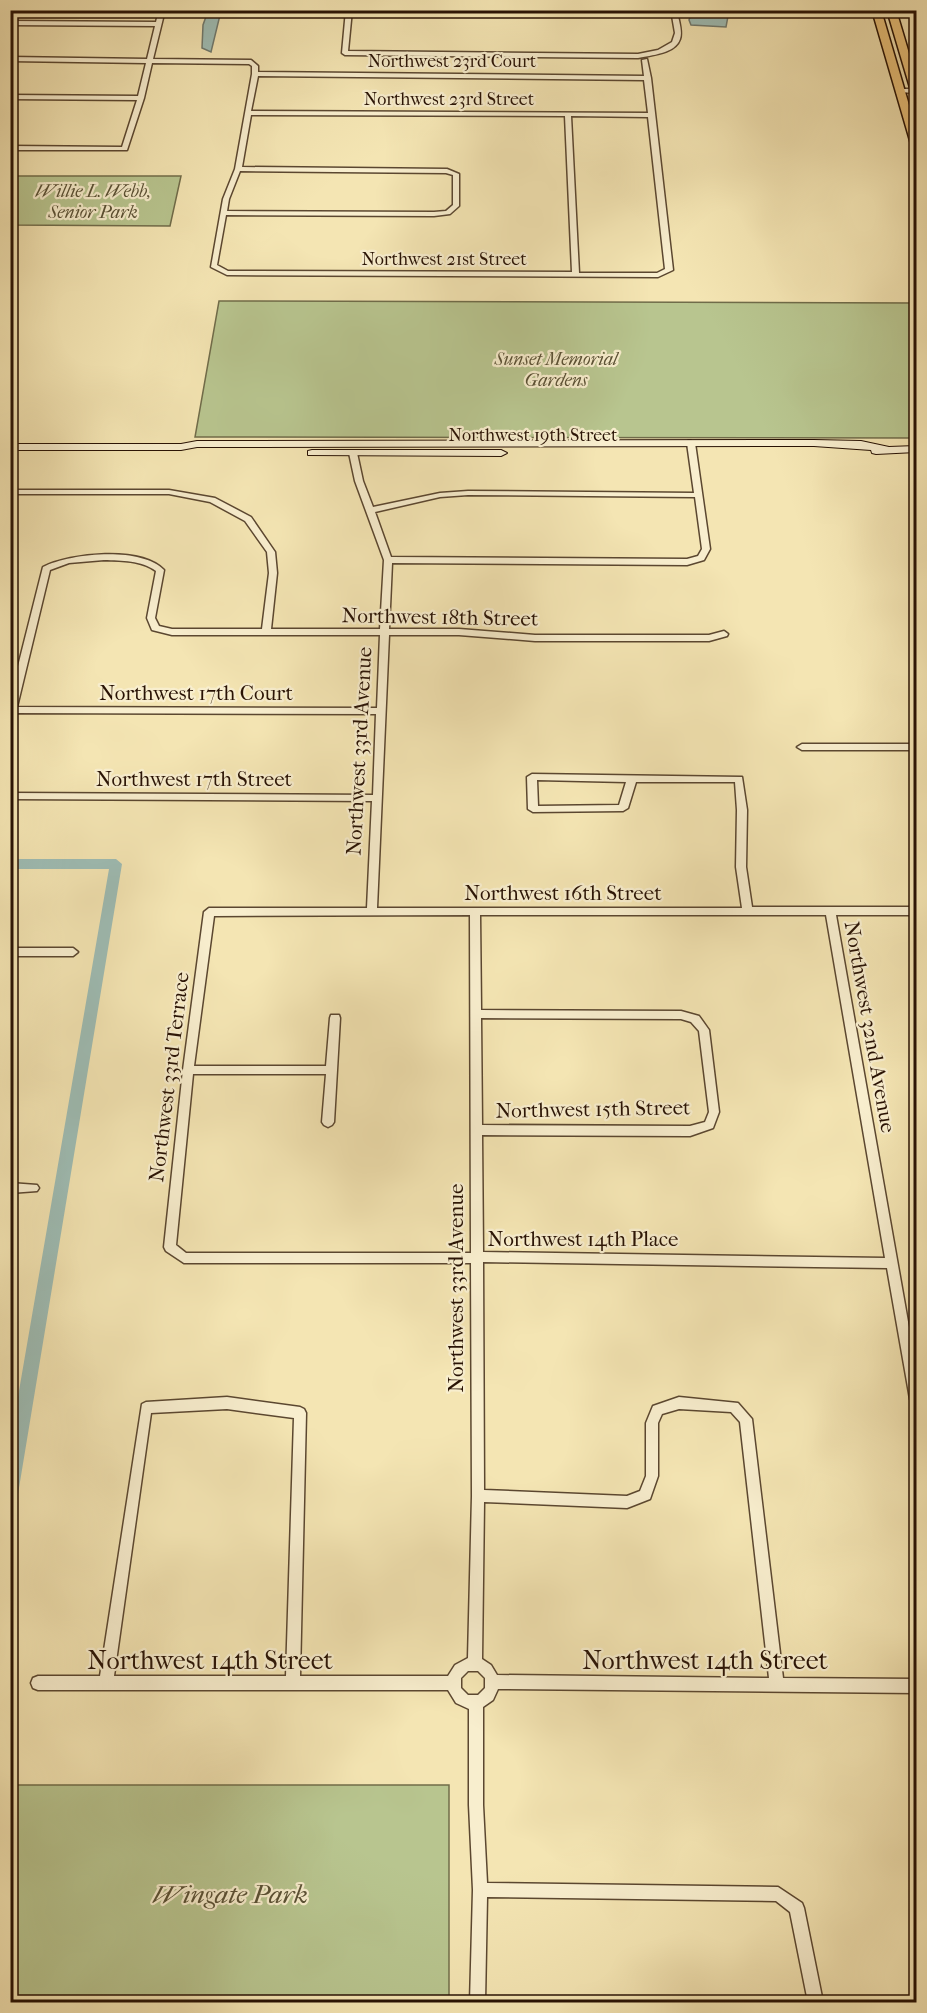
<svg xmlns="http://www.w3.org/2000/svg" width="927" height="2013" font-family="'IM FELL French Canon',serif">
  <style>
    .green { fill: #b8c58f; stroke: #706c4a; stroke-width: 1.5 }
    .water { fill: #9ebdb5; stroke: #6f796e; stroke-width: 1.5 }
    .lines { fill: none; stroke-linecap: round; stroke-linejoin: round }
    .canal { fill: #9ebdb5; fill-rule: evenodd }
    .street-casing { stroke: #5b4730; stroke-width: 3 }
    .secondary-casing { stroke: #281204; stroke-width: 2 }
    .primary-casing { stroke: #281204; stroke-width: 3 }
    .street { fill: #f8eece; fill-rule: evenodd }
    .secondary { fill: #f8eece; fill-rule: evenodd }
    .primary { fill: #eac27a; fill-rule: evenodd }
    .labels { text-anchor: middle; stroke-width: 4.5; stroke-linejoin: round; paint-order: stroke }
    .far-street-label { font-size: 18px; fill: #281204; stroke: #f8eece }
    .far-park-label { font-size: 18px; font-style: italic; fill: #5a5135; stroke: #f8eece }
    .street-label { font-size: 21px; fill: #281204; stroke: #f8eece }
    .near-street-label { font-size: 26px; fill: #281204; stroke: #f8eece }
    .near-park-label { font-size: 26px; font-style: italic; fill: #5a5135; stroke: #f8eece }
  </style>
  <rect width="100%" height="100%" fill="#f4e5b3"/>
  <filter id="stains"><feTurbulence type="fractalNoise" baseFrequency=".00333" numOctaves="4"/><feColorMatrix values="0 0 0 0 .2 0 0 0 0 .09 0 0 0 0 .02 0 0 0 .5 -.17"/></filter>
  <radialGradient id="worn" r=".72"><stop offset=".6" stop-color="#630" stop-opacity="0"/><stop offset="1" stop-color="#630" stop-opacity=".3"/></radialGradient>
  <g class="green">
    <polygon points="11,176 181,176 170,226 11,225"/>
    <polygon points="219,301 916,303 916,438 195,437"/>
    <rect x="11" y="1785" width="438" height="217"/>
  </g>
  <g class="water">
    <polygon points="208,11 221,11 211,52 202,48 203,25"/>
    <polygon points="692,11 729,11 726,27 691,25 689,20"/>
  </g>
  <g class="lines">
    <polygon class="canal" points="10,859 116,859 122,864 18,1494 16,1500 10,1502 10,1443 109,869 10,869"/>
    <g class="street-casing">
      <g id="street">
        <path d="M159 10H165L153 59 251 60 258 66V72L644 76 642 60 647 59 651 78 673 270 658 277 227 275 211 267 223 199 235 169 252 74V66L249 64 152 63 144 98 127 150H10V146L122 147 137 100 10 99V95L138 96 146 63 10 61V57L147 59 155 26 10 25V21L156 22ZM258 76 644 80 648 113 251 111ZM251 115 565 116 572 272 228 271 217 265 226 215 434 216 450 214 459 206V174L447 169 242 167ZM571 116 648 117 665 269 657 273H579ZM240 171 446 173 453 175V205L446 211 434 212 227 211 229 199Z"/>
        <path d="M346 10H352L348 51 638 54 658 50 672 42 675 33 671 10H677C678 19 683 31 680 39 675 54 651 55 638 58L345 55 342 53Z"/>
        <polygon points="900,89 916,89 916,93 898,92 897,91"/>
        <path d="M688 441H691L695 443 710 549 704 560 687 565 392 563 389 629H459L535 635H709L724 631 728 634 727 636 709 641H535L459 635H389L377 908H742L736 867 737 810 735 782H636L628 808 623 811 533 812 528 809 527 777 532 774 742 777 747 810 746 867 752 907H916V915H836L916 1367V1404L912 1403 910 1399 887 1268 483 1262 484 1490 627 1496 640 1491 646 1476V1423L653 1406 679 1397 738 1403 752 1419 783 1678 916 1679V1693L498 1689 493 1700 483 1707V1805L487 1883 778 1887 802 1903 804 1908 823 2002H808L790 1912 776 1901 487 1897 485 2002H470L473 1890 469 1805V1709L456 1703 448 1690H38L33 1688 31 1683 33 1678 38 1676H100L142 1404 146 1402 227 1397 300 1407 304 1409 306 1413 300 1676H448L455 1665 468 1658 472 1496 471 1263H184L166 1251 164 1247 183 1070 204 912 209 908H367L372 801 10 799V793L373 795 376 714 16 713 13 721 10 722V698L43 567C70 553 141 546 164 570L155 618 159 626 172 629H262L269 573 267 552 245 521 210 502 169 494H10V490H169L215 498 251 517 275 552 277 573 271 629H380L384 560 355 481 349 453 350 451H356L357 453 363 481 373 507 440 493 468 491 694 493 687 443ZM468 495 695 497 702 549 698 556 687 559 391 557 375 512 440 497ZM104 560C122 561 141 560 156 571L147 618 152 630 172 635H380L377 708 17 707 50 570 69 563ZM537 780 626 782 619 805 538 806ZM470 915 471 1253H186L176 1245 193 1074H326L322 1122 324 1125 328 1127 332 1125 334 1122 340 1018 339 1015H331L330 1018 326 1066H194L214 916ZM480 915H826L885 1258 483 1252 482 1135 690 1136 713 1128 719 1112 709 1030 699 1016 681 1011 481 1010ZM481 1018 681 1019 691 1022 699 1031 709 1112 705 1122 690 1126 482 1125ZM227 1409 294 1418 286 1676H114L151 1413ZM679 1409 731 1412 740 1422 769 1678 497 1675 491 1665 482 1659 484 1502 627 1508 650 1499 658 1476V1423L662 1414ZM468 1671H478L485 1678V1688L478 1695H468L461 1688V1678Z"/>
        <polygon points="802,744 916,744 916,750 802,750 797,747"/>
        <polygon points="10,948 73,948 78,952 73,956 10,956"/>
        <polygon points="10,1183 37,1185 39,1188 37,1191 10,1193"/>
      </g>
    </g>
    <g class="secondary-casing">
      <g id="secondary">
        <polygon points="814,440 861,441 889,447 916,446 916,452 876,454 872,453 871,450 814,446 197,447 181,450 10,450 10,444 181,444 197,441"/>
        <polygon points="312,450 501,450 507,453 501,456 308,455 308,451"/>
      </g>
    </g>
    <g class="primary-casing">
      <g id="primary">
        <polygon points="872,10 881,10 916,129 916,147 911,144"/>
        <polygon points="887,10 896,10 916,77 916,94 911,91"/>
      </g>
    </g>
    <use href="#street" class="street"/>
    <use href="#secondary" class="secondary"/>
    <use href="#primary" class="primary"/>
  </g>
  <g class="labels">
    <g class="far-street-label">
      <text x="452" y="67">Northwest 23rd Court</text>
      <text x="449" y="105">Northwest 23rd Street</text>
      <text x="444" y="265">Northwest 21st Street</text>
      <text x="533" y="441">Northwest 19th Street</text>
    </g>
    <g class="far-park-label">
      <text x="93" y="197">Willie L. Webb,<tspan x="93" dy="21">Senior Park</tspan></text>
      <text x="556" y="365">Sunset Memorial<tspan x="556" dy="21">Gardens</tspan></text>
    </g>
    <g class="street-label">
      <text transform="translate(440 617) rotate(1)" y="7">Northwest 18th Street</text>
      <text x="196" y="700">Northwest 17th Court</text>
      <text transform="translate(359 751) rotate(-87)" y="7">Northwest 33rd Avenue</text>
      <text x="194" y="786">Northwest 17th Street</text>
      <text x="563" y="900">Northwest 16th Street</text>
      <text transform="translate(870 1027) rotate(80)" y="7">Northwest 32nd Avenue</text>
      <text transform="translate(169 1077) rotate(-83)" y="7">Northwest 33rd Terrace</text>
      <text transform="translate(593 1109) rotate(-1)" y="7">Northwest 15th Street</text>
      <text x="583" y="1246">Northwest 14th Place</text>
      <text transform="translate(456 1288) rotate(-90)" y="7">Northwest 33rd Avenue</text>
    </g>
    <g class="near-street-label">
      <text x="210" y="1669">Northwest 14th Street</text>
      <text x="705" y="1669">Northwest 14th Street</text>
    </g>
    <g class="near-park-label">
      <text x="230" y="1903">Wingate Park</text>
    </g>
  </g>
  <rect width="927" height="2013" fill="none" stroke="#f4e5b3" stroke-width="36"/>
  <rect x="12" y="12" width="903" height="1989" fill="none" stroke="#281204" stroke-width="3"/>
  <rect x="18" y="18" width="891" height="1977" fill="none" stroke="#281204" stroke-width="1.5"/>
  <rect width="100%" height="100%" filter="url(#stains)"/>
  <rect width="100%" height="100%" fill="url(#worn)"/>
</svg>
